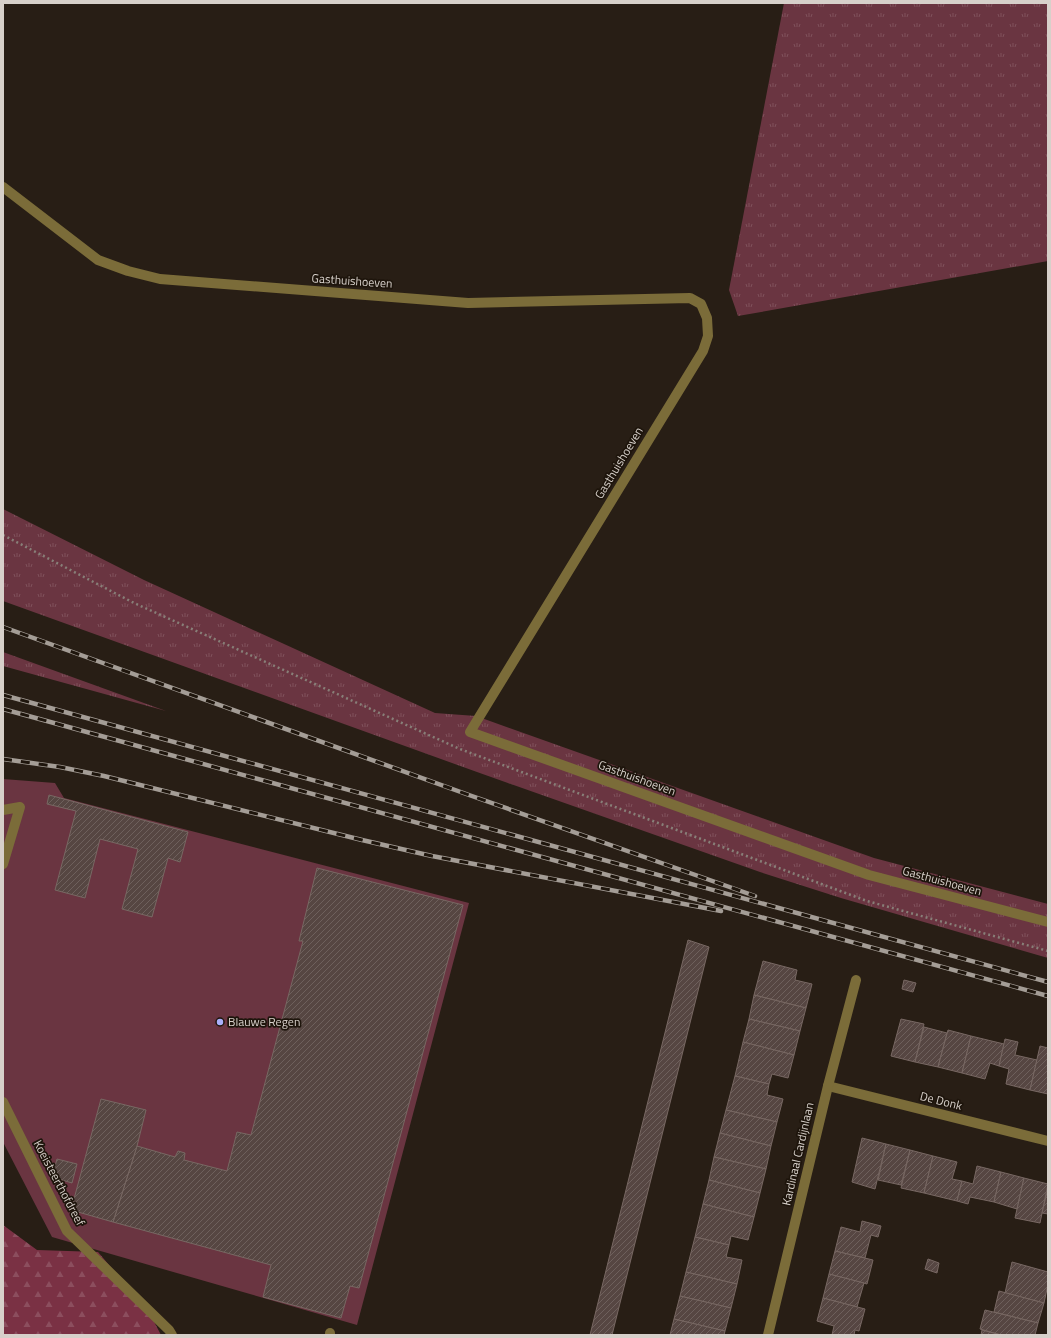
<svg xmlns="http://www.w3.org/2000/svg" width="1051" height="1338" font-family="'Titillium Web',sans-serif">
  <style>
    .grass { fill: url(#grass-tufts) }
    .forest { fill: url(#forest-firs) }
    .pitch { fill: #6a3541 }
    .building { fill: url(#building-hatch); stroke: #786863 }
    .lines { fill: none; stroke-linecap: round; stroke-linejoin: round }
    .path { stroke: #887f78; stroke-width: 2.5; stroke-dasharray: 2 3; stroke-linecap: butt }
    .minor { stroke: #7b6c39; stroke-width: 10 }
    .rail-casing { stroke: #a49d96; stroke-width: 4.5 }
    .rail { stroke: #1e150c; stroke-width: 3; stroke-dasharray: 9; stroke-linecap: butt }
    .poi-dot { fill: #aab0fb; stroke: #1e150c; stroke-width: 1.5 }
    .labels { text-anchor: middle; stroke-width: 3.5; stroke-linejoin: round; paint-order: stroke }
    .street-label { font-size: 12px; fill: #d7d0ca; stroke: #1e150c }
    .poi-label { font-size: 12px; fill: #d7d0ca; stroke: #1e150c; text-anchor: start }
  </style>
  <defs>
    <pattern id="grass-tufts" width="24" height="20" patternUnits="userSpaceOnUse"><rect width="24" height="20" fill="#6a3541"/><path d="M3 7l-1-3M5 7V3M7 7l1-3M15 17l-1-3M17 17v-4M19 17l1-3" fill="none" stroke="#7f515b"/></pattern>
    <pattern id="forest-firs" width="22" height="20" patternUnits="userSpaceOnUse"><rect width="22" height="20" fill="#7a3144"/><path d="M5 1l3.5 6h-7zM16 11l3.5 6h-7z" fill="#8c4e5e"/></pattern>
    <pattern id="building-hatch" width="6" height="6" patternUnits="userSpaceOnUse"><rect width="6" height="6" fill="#564642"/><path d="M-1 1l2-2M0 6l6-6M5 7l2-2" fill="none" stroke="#6e605c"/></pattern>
  </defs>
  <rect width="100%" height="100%" fill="#281e15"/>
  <g class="grass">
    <polygon points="784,3 1048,3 1048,261 738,316 729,290"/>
    <polygon points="3,509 144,580 435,713 476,716 874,858 1048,904 1048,958 841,898 760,872 477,772 3,601"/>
    <polygon points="3,652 166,711 3,666"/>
  </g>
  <polygon class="forest" points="3,1225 37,1250 98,1252 149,1312 161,1335 3,1335"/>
  <polygon class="pitch" points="3,779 55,783 64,798 469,903 357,1325 52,1237 3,1142"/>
  <g class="building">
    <polygon points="49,795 188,832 180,862 168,858 152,917 122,909 138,849 100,839 85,898 55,890 76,811 47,804"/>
    <polygon points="317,868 463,905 359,1288 350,1286 341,1318 263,1297 271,1265 113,1222 137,1146 175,1157 178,1151 185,1153 184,1160 227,1171 237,1132 251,1135 303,941 299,941"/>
    <polygon points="688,940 709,947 612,1335 590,1335"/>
    <polygon points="763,961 797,970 795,980 812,984 806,1008 754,995"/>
    <polygon points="904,980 916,983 913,992 902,989"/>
    <polygon points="754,995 806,1008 800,1031 749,1019"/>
    <polygon points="749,1019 800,1031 794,1055 743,1042"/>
    <polygon points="901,1019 924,1024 915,1062 891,1056"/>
    <polygon points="924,1027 947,1033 938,1067 915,1062"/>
    <polygon points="948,1030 971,1036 962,1073 938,1067"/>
    <polygon points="971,1036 1004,1044 999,1066 990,1063 985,1079 962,1073"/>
    <polygon points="1005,1039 1018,1042 1015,1055 1037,1060 1030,1090 1006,1084 1009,1069 999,1066"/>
    <polygon points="743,1042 794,1055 788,1078 772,1074 769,1084 735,1076"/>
    <polygon points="1040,1046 1048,1048 1048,1094 1030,1090"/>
    <polygon points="735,1076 769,1084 767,1095 783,1099 777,1122 726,1110"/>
    <polygon points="101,1099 146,1110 137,1146 113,1222 71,1210"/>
    <polygon points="726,1110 777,1122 771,1146 720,1133"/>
    <polygon points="720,1133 771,1146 766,1169 714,1157"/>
    <polygon points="862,1138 886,1144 875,1189 852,1182"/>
    <polygon points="886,1144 910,1150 901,1185 878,1180"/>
    <polygon points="910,1150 933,1156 924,1193 901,1188"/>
    <polygon points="933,1156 957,1162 952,1179 962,1181 957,1201 924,1193"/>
    <polygon points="714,1157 766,1169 760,1193 709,1180"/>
    <polygon points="57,1159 77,1164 72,1183 52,1177"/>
    <polygon points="977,1166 1001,1172 994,1202 970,1197 968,1204 957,1201 962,1181 973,1184"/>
    <polygon points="1001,1172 1024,1178 1017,1209 994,1202"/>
    <polygon points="1024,1178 1048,1184 1040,1223 1015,1218"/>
    <polygon points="709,1180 760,1193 754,1217 703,1204"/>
    <polygon points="1048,1188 1048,1214 1042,1213"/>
    <polygon points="703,1204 754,1217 748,1240 731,1236 729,1245 695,1237"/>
    <polygon points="862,1221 881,1226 878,1237 871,1235 865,1258 835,1251 841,1227 860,1232"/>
    <polygon points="695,1237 729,1245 726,1257 742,1260 737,1284 686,1272"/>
    <polygon points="835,1251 873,1260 867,1284 829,1274"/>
    <polygon points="928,1259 939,1263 937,1273 925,1269"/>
    <polygon points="1012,1262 1048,1272 1048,1284 1044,1303 1005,1293"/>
    <polygon points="686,1272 737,1284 731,1308 680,1296"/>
    <polygon points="829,1274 864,1283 857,1307 823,1298"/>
    <polygon points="999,1291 1044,1303 1038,1323 994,1312"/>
    <polygon points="680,1296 731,1308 725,1331 674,1319"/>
    <polygon points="823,1298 865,1309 859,1331 855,1330 854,1335 832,1335 834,1326 817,1321"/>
    <polygon points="985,1310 1038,1323 1035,1335 1001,1335 980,1329"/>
    <polygon points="674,1319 725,1331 724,1335 670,1335"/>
    <polygon points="982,1330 1001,1335 981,1335"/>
  </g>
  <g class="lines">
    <polyline class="path" points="3,535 134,603 460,749 867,901 1048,951"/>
    <g class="minor">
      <polyline points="3,187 98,260 128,271 160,279 468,303 690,298 701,304 707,318 708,336 703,351 470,732 869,875 1048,922"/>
      <polyline points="3,810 20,807 3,864"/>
      <polyline points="828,1086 1048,1141"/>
      <polyline points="3,1102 67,1231 169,1330 172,1335"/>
      <polyline points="330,1335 330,1333"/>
      <polyline points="768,1335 828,1086 856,980"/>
    </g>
    <g class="rail-casing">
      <g id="rail">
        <polyline points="3,627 469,795 755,896"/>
        <polyline points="3,695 1048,982"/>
        <polyline points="3,709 1048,996"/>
        <polyline points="3,759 60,767 104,776 362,840 432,856 721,911"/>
      </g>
    </g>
    <use href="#rail" class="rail"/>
  </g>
  <circle class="poi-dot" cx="220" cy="1022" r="4"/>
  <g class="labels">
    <g class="street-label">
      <text transform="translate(352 281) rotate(4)" y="4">Gasthuishoeven</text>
      <text transform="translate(619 463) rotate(-59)" y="4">Gasthuishoeven</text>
      <text transform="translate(637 778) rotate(20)" y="4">Gasthuishoeven</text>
      <text transform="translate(942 881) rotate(15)" y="4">Gasthuishoeven</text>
      <text transform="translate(941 1101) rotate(14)" y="4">De Donk</text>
      <text transform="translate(798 1154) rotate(-77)" y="4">Kardinaal Cardijnlaan</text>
      <text transform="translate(59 1183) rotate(62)" y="4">Koeisteerthofdreef</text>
    </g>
    <g class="poi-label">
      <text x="228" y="1026">Blauwe Regen</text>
    </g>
  </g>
  <rect width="1051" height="1338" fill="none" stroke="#d7d0ca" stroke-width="8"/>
</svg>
